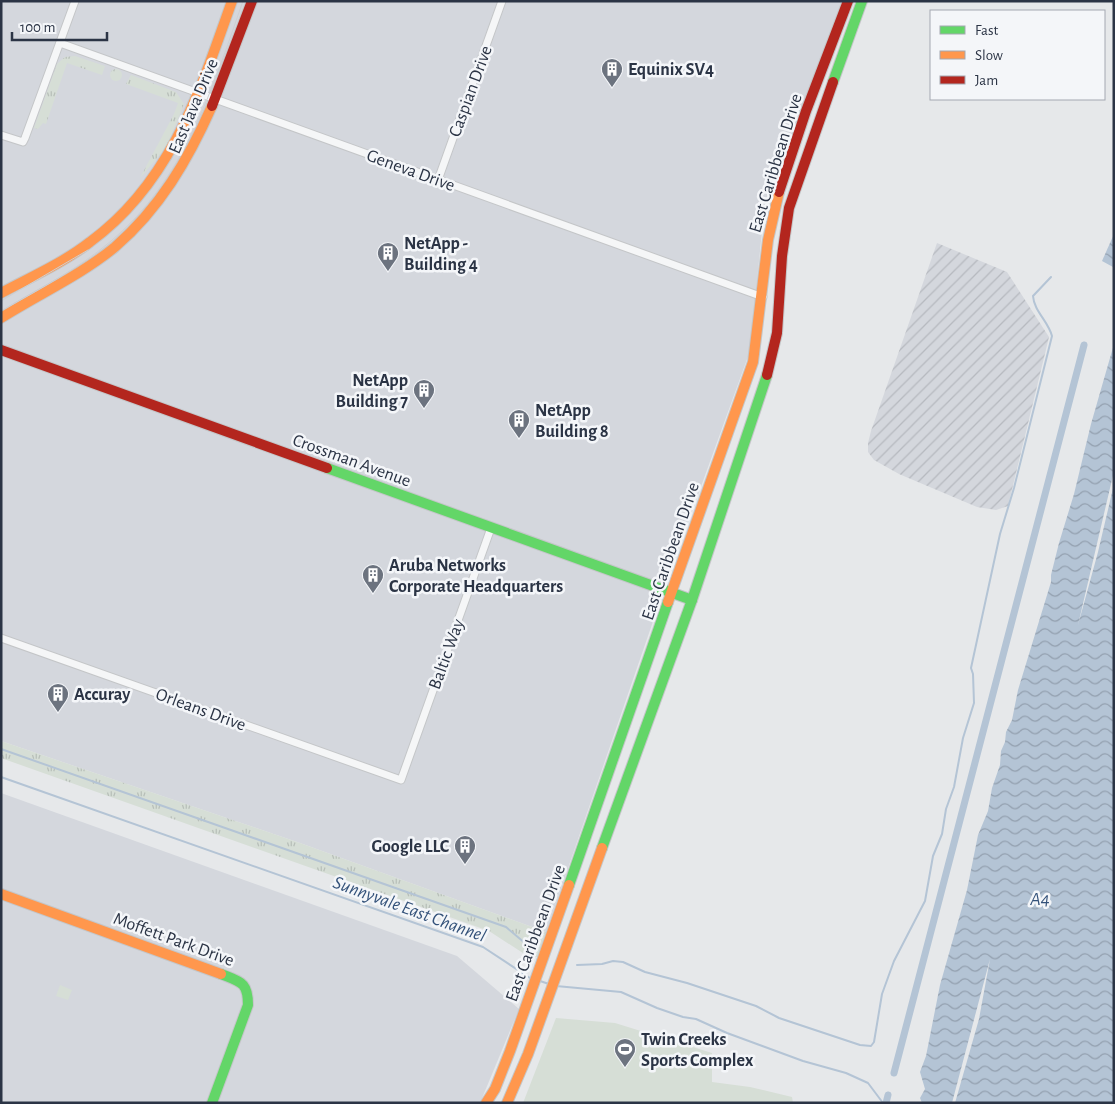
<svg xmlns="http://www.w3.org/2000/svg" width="1115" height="1104" font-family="'Alegreya Sans',sans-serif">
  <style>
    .built { fill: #d4d7dd }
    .industrial { fill: url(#industrial-furrows) }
    .grass { fill: url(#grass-tufts) }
    .pitch { fill: #d6ded6 }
    .water { fill: url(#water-waves) }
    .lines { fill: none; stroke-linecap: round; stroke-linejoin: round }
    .stream { stroke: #b4c4d5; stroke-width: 2 }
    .canal { stroke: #b4c4d5; stroke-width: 7 }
    .street-casing { stroke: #c4c6c8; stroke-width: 9 }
    .fast-casing { stroke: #c4c6c8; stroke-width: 12 }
    .slow-casing { stroke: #c4c6c8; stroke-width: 12 }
    .jam-casing { stroke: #c4c6c8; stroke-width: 12 }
    .street { stroke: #f5f6f7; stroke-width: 7 }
    .fast { stroke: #63d668; stroke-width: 10 }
    .slow { stroke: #ff974d; stroke-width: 10 }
    .jam { stroke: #b3261e; stroke-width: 10 }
    .tram { stroke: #cecfd2; stroke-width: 1 }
    .labels { text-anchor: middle; stroke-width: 5; stroke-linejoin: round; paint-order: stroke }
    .poi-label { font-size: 18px; font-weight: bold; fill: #2b3445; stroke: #f4f6f9; text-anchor: start }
    .street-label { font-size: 18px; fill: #2b3445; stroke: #f4f6f9 }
    .water-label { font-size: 19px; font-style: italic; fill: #34527a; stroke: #f4f6f9 }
  </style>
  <defs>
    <pattern id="industrial-furrows" width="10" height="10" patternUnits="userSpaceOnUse" patternTransform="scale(1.25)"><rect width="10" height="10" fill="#d4d7dd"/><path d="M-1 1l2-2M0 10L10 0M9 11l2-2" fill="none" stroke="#b6b9bf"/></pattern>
    <pattern id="grass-tufts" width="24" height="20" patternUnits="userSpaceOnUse" patternTransform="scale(1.25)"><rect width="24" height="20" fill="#d6ded6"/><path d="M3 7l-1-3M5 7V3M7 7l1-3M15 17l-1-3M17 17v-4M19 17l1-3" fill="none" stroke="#b8bfb9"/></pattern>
    <pattern id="water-waves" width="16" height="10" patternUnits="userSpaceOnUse" patternTransform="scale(1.25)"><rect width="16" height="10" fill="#b4c4d5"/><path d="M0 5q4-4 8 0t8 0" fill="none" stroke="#93a0af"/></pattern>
  </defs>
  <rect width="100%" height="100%" fill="#e6e8ea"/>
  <g class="built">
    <polygon points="1,1 842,1 764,211 750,351 669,575 546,932 300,843 1,741"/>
    <polygon points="1,793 457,956 519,1009 480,1103 1,1103"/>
  </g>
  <polygon class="industrial" points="937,243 1007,272 1049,337 1008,506 996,510 977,507 899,474 874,460 868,452 868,443 871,431"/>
  <g class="grass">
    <polygon points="75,56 105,66 102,75 67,63 46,124 43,123 38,129 34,128 57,64 65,57"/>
    <circle cx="116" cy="75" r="6"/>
    <polygon points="131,75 176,92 184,104 164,153 162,152 140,178 174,114 178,103 126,84"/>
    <polygon points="1,741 300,843 546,932 538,957 529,957 489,931 1,758"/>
  </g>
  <g class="pitch">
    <polygon points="60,985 72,990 68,1000 56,996"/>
    <polygon points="556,1018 615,1023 712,1053 712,1082 750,1087 792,1097 793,1103 523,1103"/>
  </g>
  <g class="water">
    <polygon points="1114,234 1114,265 1113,267 1102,261"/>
    <polygon points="1114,344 1114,471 1078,625 1098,552 1114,484 1114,1103 955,1103 979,1019 990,959 952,1103 922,1103 920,1098 925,1089 920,1072 926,1056 940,985 967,890 978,835 988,811 992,788 1000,765 1001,751 1005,742 1006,732 1012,720 1018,690 1051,582 1051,575 1059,543 1074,494 1091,424"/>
  </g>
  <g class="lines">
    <g class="stream">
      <polyline points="1,749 506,927 532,949"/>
      <polyline points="1,777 483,947 530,978"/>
      <path d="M577 965 602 964 613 961 623 962 645 972 687 983 756 1006 779 1018 860 1045 871 1046 874 1042 882 994 894 961 925 901 933 856 942 834 946 809 954 787 963 738 974 703 973 674 971 668 1000 534 1014 488 1052 336C1048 321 1034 311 1033 296L1051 277"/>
      <polyline points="540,981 549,984"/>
      <polyline points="556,986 621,992 657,1008 683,1017 696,1019 727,1033 803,1061 846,1073 868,1083 883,1103"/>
    </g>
    <g class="canal">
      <polyline points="894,1073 1084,345"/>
      <polyline points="886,1103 888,1095"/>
    </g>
    <g class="street-casing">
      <g id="street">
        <polyline points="60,43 763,297"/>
        <polyline points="1,135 23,142 25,138 75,1"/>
        <polyline points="438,180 502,1"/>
        <polyline points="1,638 401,780 491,528"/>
      </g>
    </g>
    <g class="fast-casing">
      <g id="fast">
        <polyline points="833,82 862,1"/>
        <polyline points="327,468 692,600"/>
        <polyline points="602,848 692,600 767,375"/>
        <polyline points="569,885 668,602"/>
        <path d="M212 1103 248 1005C248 982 241 982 221 974"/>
      </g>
    </g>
    <g class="slow-casing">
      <g id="slow">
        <path d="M1 293C31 277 63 263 90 242 171 183 200 91 232 1"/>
        <path d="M1 318C39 294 81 275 115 247 160 208 188 160 212 106"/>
        <polyline points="668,602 753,362 768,240 779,192"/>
        <polyline points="1,894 221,974"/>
        <polyline points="486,1103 495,1089 510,1051 569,885"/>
        <polyline points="507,1103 528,1054 602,848"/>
      </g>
    </g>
    <g class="jam-casing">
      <g id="jam">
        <polyline points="212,106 252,1"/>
        <polyline points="779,192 806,111 848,1"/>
        <polyline points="1,350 327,468"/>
        <polyline points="767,375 777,333 782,256 789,208 833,82"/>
      </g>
    </g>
    <use href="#street" class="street"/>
    <use href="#fast" class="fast"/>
    <use href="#slow" class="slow"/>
    <use href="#jam" class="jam"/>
    <g class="tram">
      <polyline points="1,301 88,250"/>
      <path d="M1 311C38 290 78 269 111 241 185 179 212 89 243 1"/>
    </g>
  </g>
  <defs>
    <g id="building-pin" transform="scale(1.125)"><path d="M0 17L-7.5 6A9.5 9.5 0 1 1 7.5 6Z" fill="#6c737f" stroke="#f4f6f9"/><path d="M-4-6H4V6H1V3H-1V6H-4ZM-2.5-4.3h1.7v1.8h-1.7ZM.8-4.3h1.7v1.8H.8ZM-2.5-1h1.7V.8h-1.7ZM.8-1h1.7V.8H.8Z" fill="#fff"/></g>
    <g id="stadium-pin" transform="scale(1.125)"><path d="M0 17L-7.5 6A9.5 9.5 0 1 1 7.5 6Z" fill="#6c737f" stroke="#f4f6f9"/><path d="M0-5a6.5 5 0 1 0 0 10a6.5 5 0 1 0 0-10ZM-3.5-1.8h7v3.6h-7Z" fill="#fff"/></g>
  </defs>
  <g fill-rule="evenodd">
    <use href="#building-pin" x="612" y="69"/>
    <use href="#building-pin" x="388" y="253"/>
    <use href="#building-pin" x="424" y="390"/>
    <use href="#building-pin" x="519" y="420"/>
    <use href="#building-pin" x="373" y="575"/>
    <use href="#building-pin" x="58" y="694"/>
    <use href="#building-pin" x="465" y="846"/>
    <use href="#stadium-pin" x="625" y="1049"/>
  </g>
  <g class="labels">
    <g class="poi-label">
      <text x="628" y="75">Equinix SV4</text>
      <text x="404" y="249">NetApp -<tspan x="404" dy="21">Building 4</tspan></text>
      <text x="408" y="386" text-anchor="end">NetApp<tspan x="408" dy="21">Building 7</tspan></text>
      <text x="535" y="416">NetApp<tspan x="535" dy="21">Building 8</tspan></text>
      <text x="389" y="571">Aruba Networks<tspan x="389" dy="21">Corporate Headquarters</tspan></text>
      <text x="74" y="700">Accuray</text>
      <text x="449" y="852" text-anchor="end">Google LLC</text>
      <text x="641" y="1045">Twin Creeks<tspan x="641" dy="21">Sports Complex</tspan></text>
    </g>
    <g class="street-label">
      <text transform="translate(470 91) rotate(-70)" y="6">Caspian Drive</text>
      <text transform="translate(193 106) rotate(-67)" y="6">East Java Drive</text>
      <text transform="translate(775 163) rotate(-73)" y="6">East Caribbean Drive</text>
      <text transform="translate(411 170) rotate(20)" y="6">Geneva Drive</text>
      <text transform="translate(352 460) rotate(20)" y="6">Crossman Avenue</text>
      <text transform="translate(670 551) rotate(-71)" y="6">East Caribbean Drive</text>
      <text transform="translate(446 654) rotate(-70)" y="6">Baltic Way</text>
      <text transform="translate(201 709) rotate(20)" y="6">Orleans Drive</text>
      <text transform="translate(535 933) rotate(-70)" y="6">East Caribbean Drive</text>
      <text transform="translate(174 939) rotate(20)" y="6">Moffett Park Drive</text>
    </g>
    <g class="water-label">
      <text x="1040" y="905">A4</text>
      <text transform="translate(410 908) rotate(20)" y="7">Sunnyvale East Channel</text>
    </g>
  </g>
  <rect width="1115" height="1104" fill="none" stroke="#2b3445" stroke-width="5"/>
  <rect x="930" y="10" width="175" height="90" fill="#f4f6f9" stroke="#a4a8b1"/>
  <rect x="940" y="26" width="25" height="8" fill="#63d668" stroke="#a4a8b1"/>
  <text x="975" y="35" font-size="15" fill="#2b3445">Fast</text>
  <rect x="940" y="51" width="25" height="8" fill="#ff974d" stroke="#a4a8b1"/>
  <text x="975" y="60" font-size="15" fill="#2b3445">Slow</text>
  <rect x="940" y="76" width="25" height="8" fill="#b3261e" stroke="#a4a8b1"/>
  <text x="975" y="85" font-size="15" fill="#2b3445">Jam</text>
  <path d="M12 32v8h95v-8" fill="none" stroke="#2b3445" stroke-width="2.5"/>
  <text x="20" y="32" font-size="15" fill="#2b3445" stroke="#f4f6f9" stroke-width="4" paint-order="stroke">100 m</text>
</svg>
